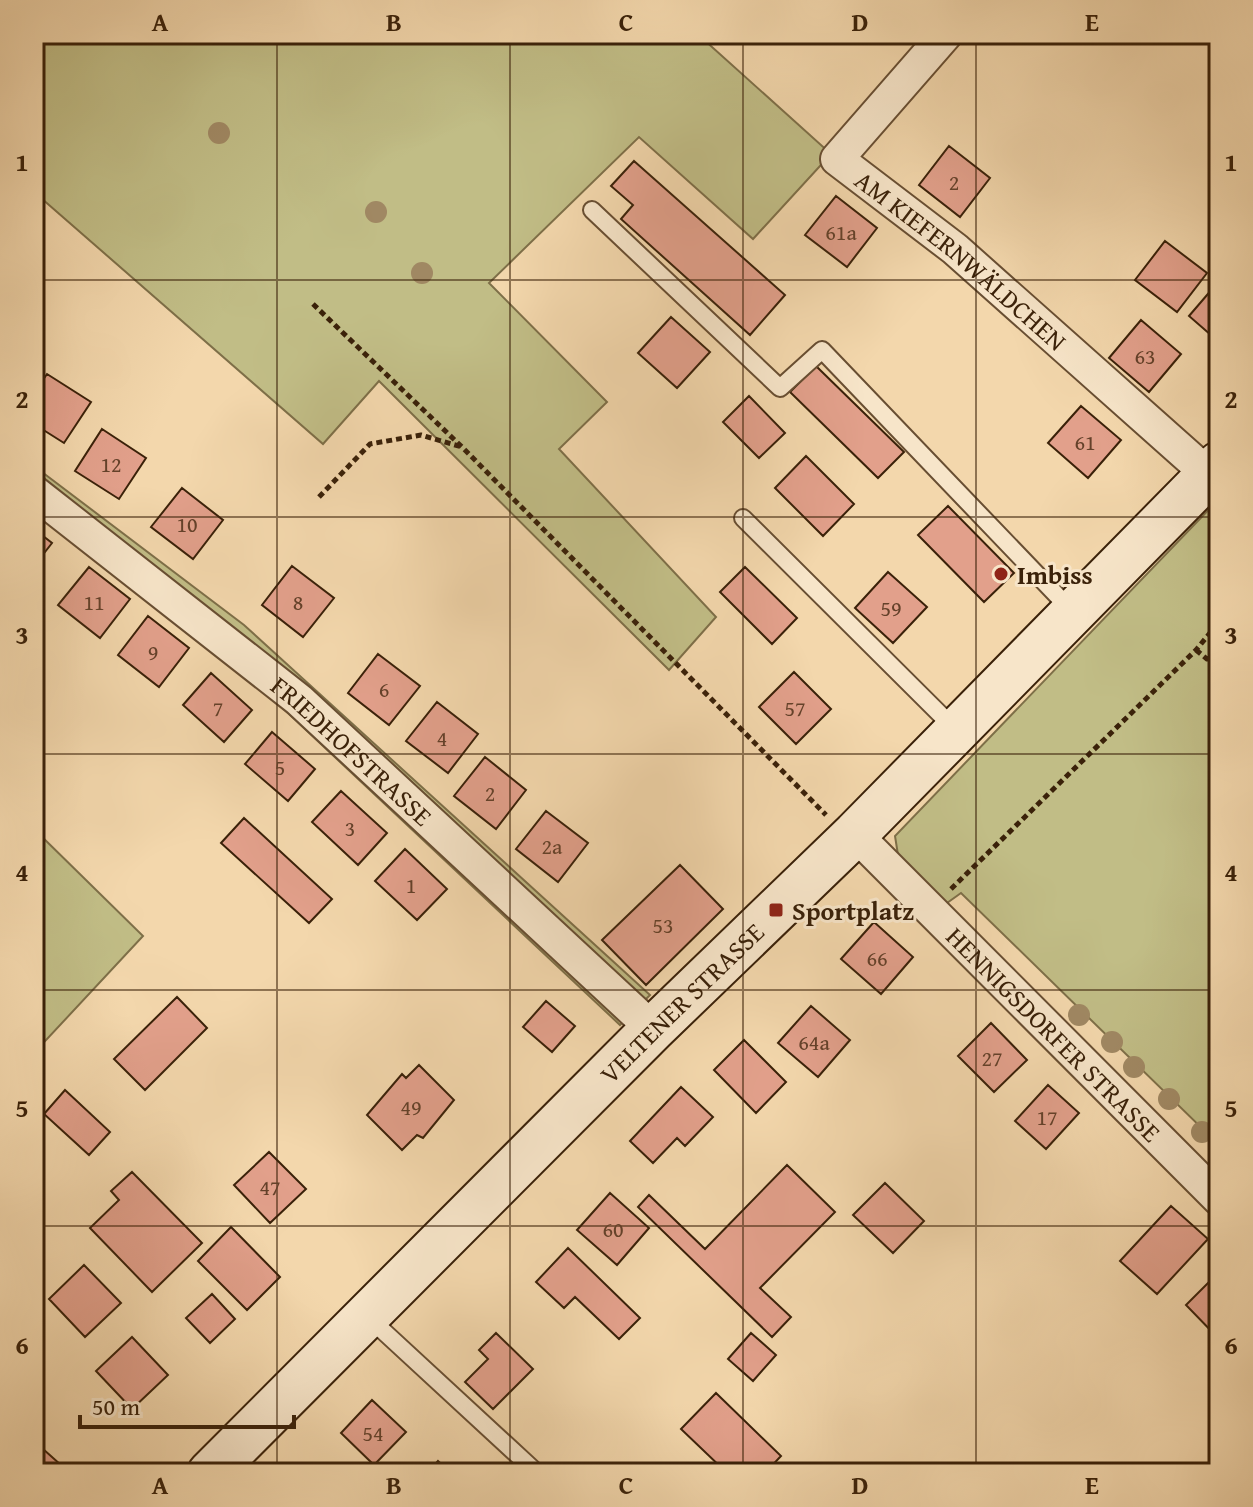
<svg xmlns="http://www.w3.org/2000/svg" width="1253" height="1507" font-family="'Gentium Book Plus',serif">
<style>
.green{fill:#c1bd86;stroke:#7e6f48;stroke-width:2}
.building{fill:#e2a08b;stroke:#3a2109;stroke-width:2}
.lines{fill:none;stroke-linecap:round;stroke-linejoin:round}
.lane-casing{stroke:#684e32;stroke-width:20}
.street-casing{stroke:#684e32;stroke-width:36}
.secondary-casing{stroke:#3a2109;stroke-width:48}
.path{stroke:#3a2109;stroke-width:5;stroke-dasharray:6 4;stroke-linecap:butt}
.lane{stroke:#f7e5c9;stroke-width:16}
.street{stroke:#f7e5c9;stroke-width:32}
.secondary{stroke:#f7e5c9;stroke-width:44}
.tree{fill:#a08863}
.grid{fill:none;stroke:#3a2109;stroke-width:2;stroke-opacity:0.55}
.poi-dot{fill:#8f2418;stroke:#f7e5c9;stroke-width:3}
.labels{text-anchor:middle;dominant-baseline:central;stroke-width:6;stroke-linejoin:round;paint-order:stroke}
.number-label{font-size:22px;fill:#64412a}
.street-label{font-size:26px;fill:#3a2109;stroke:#f7e5c9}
.poi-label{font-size:26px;font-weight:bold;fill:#3a2109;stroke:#f7e5c9;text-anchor:start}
.neatline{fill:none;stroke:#3a2109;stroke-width:3}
.grid-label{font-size:26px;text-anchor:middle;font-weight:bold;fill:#3a2109}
</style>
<rect width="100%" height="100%" fill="#f3d7ac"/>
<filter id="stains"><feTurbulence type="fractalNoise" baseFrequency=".0025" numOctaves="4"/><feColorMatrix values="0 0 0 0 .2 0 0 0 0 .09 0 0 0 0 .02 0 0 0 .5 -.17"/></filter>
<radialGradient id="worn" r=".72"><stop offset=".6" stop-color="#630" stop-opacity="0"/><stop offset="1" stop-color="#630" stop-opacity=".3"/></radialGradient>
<path class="green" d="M 34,34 L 704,34 L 702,38 L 831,154 L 753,239 L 639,137 L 489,283 L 607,402 L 559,449 L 716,617 L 669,670 L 379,381 L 323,444 L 41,198 L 34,208 Z
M 34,466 L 244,625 L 650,995 L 620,1025 L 223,652 L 34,509 Z
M 1219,499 L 1219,1145 L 961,893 L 947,903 L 898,855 L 895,836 Z
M 34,829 L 143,936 L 34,1053 Z"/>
<path class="building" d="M 949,146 L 990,178 L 960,217 L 919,185 Z
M 634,161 L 785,295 L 750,335 L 621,219 L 633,205 L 611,186 Z
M 836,196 L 877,228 L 847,267 L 805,235 Z
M 1165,241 L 1207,273 L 1177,312 L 1135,280 Z
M 1219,281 L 1219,342 L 1189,316 Z
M 671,317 L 710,352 L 677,388 L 638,353 Z
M 1141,320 L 1181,354 L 1149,392 L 1109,358 Z
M 816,366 L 904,452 L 878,478 L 790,392 Z
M 47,374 L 91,402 L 64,443 L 34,424 L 34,393 Z
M 749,396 L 785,433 L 759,458 L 723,422 Z
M 1081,406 L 1121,440 L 1088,478 L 1048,443 Z
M 102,429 L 146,458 L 119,499 L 75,471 Z
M 806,456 L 854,504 L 823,536 L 775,488 Z
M 182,488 L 223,520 L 193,559 L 151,527 Z
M 948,506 L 1014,573 L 984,602 L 918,535 Z
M 34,529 L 52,543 L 34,566 Z
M 292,566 L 334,598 L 303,637 L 262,605 Z
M 89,567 L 130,599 L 100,638 L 58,605 Z
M 745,567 L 797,618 L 772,644 L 720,592 Z
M 888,572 L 927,607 L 893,643 L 855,608 Z
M 148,616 L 189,648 L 159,687 L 118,655 Z
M 378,654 L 420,686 L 389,725 L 348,693 Z
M 794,672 L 831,709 L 796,744 L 759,707 Z
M 211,673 L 252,710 L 224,742 L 183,705 Z
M 437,702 L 478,734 L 448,773 L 406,741 Z
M 272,732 L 315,769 L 288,801 L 245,764 Z
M 485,757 L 526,790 L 496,829 L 454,796 Z
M 341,791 L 387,833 L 358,865 L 312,822 Z
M 546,811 L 588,843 L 558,882 L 516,849 Z
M 244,818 L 332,899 L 309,923 L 221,843 Z
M 405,849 L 447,889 L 417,920 L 375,881 Z
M 680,865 L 723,909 L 646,985 L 602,940 Z
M 874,922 L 913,957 L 881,994 L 841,959 Z
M 177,997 L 207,1028 L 145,1090 L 114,1059 Z
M 546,1001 L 575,1026 L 552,1052 L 523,1027 Z
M 811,1006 L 850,1040 L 818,1077 L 778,1043 Z
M 991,1023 L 1027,1060 L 994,1092 L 958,1056 Z
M 744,1040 L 786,1082 L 756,1113 L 714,1070 Z
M 419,1065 L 454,1100 L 423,1138 L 417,1135 L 402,1150 L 367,1115 L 402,1074 L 406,1078 Z
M 1048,1085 L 1079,1113 L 1046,1149 L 1015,1121 Z
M 681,1087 L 713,1117 L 685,1146 L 677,1138 L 653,1163 L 630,1141 Z
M 65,1090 L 110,1132 L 89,1155 L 44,1114 Z
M 269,1152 L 306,1189 L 270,1223 L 234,1185 Z
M 787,1165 L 835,1212 L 760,1288 L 791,1317 L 772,1337 L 638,1207 L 649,1195 L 705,1249 Z
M 132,1172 L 202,1243 L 152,1292 L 90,1228 L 119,1200 L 111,1191 Z
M 885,1183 L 924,1221 L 893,1253 L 853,1215 Z
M 610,1193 L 649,1228 L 617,1265 L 577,1230 Z
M 1171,1206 L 1208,1239 L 1157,1294 L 1120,1261 Z
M 231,1227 L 280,1277 L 247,1310 L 198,1261 Z
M 568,1248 L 640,1318 L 619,1339 L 575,1297 L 564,1308 L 536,1282 Z
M 84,1265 L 121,1303 L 85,1337 L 49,1299 Z
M 1219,1272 L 1219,1339 L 1186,1305 Z
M 212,1294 L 235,1319 L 210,1343 L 186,1318 Z
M 496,1333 L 533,1369 L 493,1409 L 465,1382 L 488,1359 L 479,1350 Z
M 751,1333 L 776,1355 L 753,1381 L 728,1359 Z
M 132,1337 L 168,1375 L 132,1409 L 96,1371 Z
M 716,1393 L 781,1456 L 765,1473 L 727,1473 L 681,1429 Z
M 372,1400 L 406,1432 L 374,1465 L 341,1433 Z
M 34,1441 L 70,1473 L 34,1473 Z
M 438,1461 L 451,1473 L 427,1473 Z"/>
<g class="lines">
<g class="lane-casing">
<path id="lane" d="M 592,210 L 780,388 L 822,350 L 1071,610
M 743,518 L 956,730
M 368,1317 L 537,1473"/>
</g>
<g class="street-casing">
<g id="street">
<path id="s1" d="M 946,34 L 837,159 L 955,249 L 1209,475"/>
<path id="s2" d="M 34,492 L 299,700 L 653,1029"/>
<path id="s3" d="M 855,834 L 1219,1199"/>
</g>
</g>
<g class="secondary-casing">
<g id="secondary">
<path id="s4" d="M 210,1473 L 653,1029 L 855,834 L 1219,464"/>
</g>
</g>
<path class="path" d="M 313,304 L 463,448 L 826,815
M 319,497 L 370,444 L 421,435 L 462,447
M 1196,650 L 1207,659 L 1219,656
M 951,889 L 1196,650 L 1219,622"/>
<use href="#lane" class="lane"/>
<use href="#street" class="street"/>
<use href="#secondary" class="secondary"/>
</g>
<g class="tree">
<circle cx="219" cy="133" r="11"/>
<circle cx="376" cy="212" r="11"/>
<circle cx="422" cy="273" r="11"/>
<circle cx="1079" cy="1015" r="11"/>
<circle cx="1112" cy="1042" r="11"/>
<circle cx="1134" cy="1067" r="11"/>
<circle cx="1169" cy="1099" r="11"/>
<circle cx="1202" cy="1132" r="11"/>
</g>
<path class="grid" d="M 277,34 L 277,1473M 510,34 L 510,1473M 743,34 L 743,1473M 976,34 L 976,1473M 34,280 L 1219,280M 34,517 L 1219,517M 34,754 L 1219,754M 34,990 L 1219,990M 34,1226 L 1219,1226"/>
<g class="poi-dot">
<circle cx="1001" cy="574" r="8"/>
<rect x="768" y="902" width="16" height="16" rx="4"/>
</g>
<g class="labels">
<g class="number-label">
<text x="954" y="182">2</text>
<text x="841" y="232">61a</text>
<text x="1145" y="356">63</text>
<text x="1085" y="442">61</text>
<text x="111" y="464">12</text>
<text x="187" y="524">10</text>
<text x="94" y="602">11</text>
<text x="298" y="602">8</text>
<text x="891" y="608">59</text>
<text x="153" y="652">9</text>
<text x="384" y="689">6</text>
<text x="218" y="708">7</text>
<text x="795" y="708">57</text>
<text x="442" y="738">4</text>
<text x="280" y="767">5</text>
<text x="490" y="793">2</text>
<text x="350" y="828">3</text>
<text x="552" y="846">2a</text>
<text x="411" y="885">1</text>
<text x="663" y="925">53</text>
<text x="877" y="958">66</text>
<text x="814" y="1042">64a</text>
<text x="992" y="1058">27</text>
<text x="411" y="1107">49</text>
<text x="1047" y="1117">17</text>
<text x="270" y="1187">47</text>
<text x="613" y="1229">60</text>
<text x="373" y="1433">54</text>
</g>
<g class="street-label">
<text stroke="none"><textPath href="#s1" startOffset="326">AM KIEFERNWÄLDCHEN</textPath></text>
<text stroke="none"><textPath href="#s2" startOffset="410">FRIEDHOFSTRASSE</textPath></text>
<text stroke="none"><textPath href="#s4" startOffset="666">VELTENER STRASSE</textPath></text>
<text stroke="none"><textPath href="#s3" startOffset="282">HENNIGSDORFER STRASSE</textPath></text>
</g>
<g class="poi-label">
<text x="1017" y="574">Imbiss</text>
<text x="792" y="910">Sportplatz</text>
</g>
</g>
<rect width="1253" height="1507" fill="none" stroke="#f3d7ac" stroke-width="88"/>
<path d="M80 1415v12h214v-12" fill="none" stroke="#3a2109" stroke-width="4"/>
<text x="92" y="1415" font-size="24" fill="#3a2109" stroke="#f7e5c9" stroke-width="6" paint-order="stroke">50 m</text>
<rect x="44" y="44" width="1165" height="1419" class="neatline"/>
<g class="grid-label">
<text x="160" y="31">A</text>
<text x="394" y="31">B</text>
<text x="626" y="31">C</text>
<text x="860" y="31">D</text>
<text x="1092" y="31">E</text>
<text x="22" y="171">1</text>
<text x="1231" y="171">1</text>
<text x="22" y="408">2</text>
<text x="1231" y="408">2</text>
<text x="22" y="644">3</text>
<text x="1231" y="644">3</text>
<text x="22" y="881">4</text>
<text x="1231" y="881">4</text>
<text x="22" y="1117">5</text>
<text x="1231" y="1117">5</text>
<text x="22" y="1354">6</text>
<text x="1231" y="1354">6</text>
<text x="160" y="1494">A</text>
<text x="394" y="1494">B</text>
<text x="626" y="1494">C</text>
<text x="860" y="1494">D</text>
<text x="1092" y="1494">E</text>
</g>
<rect width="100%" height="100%" filter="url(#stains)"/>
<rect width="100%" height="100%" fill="url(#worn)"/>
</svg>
